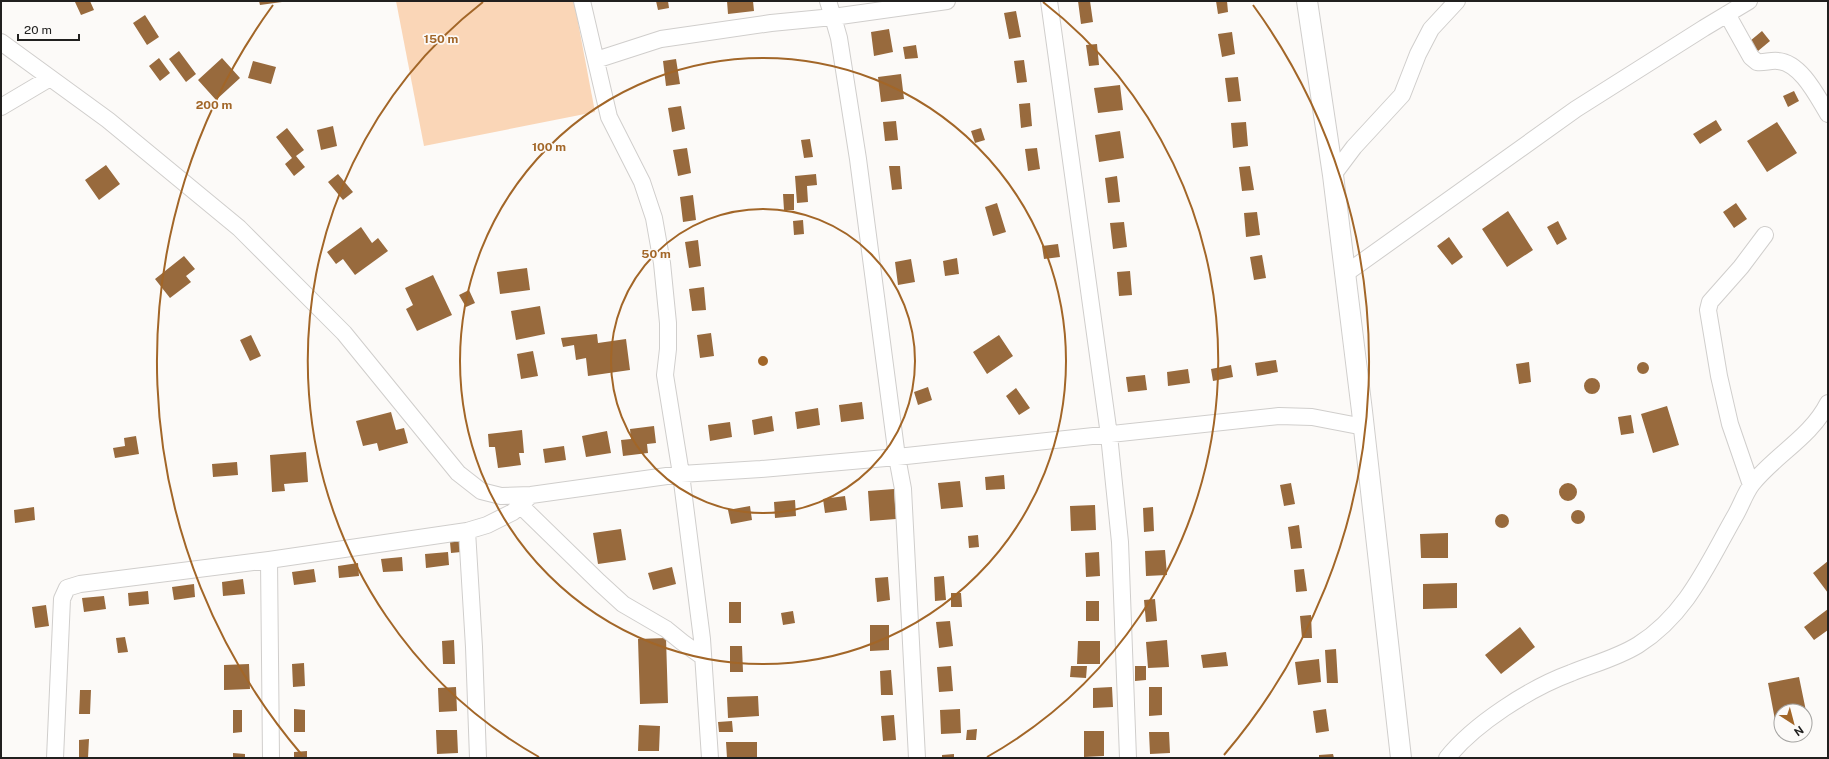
<svg xmlns="http://www.w3.org/2000/svg" width="1829" height="759" font-family="'Public Sans',sans-serif">
<style>
.green{fill:#fad6b7}
.building{fill:#986a3d}
.lines{fill:none;stroke-linecap:round;stroke-linejoin:round}
.minor-casing{stroke:#d0cecc;stroke-width:18}
.tertiary-casing{stroke:#d0cecc;stroke-width:22}
.minor{stroke:#fff;stroke-width:16}
.tertiary{stroke:#fff;stroke-width:20}
.ring{fill:none;stroke:#a26628;stroke-width:2}
.centre{fill:#a26628;stroke:#fcfaf8;stroke-width:2}
.ring-label{font-size:12px;text-anchor:middle;font-weight:bold;fill:#a26628;stroke:#fcfaf8;stroke-width:3.5;stroke-linejoin:round;paint-order:stroke}
</style>
<rect width="100%" height="100%" fill="#fcfaf8"/>
<path class="green" d="M 396,1 L 574,1 L 595,112 L 424,146 Z"/>
<path class="building" d="M 78,1 L 90,1 L 94,10 L 81,15 L 75,2 Z
M 259,1 L 281,1 L 282,2 L 260,5 Z
M 656,1 L 668,1 L 669,8 L 658,10 Z
M 727,1 L 753,1 L 754,11 L 728,14 Z
M 1078,1 L 1090,1 L 1093,22 L 1081,24 Z
M 1216,1 L 1227,1 L 1228,12 L 1218,14 Z
M 1016,11 L 1021,37 L 1009,39 L 1004,13 Z
M 145,15 L 159,37 L 147,45 L 133,23 Z
M 889,29 L 893,52 L 874,56 L 871,32 Z
M 1762,31 L 1770,41 L 1758,51 L 1750,41 Z
M 1232,32 L 1235,54 L 1222,57 L 1218,34 Z
M 1097,44 L 1099,65 L 1089,66 L 1086,45 Z
M 916,45 L 918,58 L 905,59 L 903,47 Z
M 179,51 L 196,74 L 186,82 L 169,59 Z
M 159,58 L 170,73 L 160,81 L 149,66 Z
M 222,58 L 240,78 L 216,100 L 198,80 Z
M 676,59 L 680,84 L 666,86 L 663,61 Z
M 1024,60 L 1027,82 L 1017,83 L 1014,61 Z
M 253,61 L 276,67 L 271,84 L 248,78 Z
M 901,74 L 904,99 L 881,102 L 878,77 Z
M 1238,77 L 1241,101 L 1228,102 L 1225,78 Z
M 1120,85 L 1123,110 L 1098,113 L 1094,88 Z
M 1794,91 L 1799,101 L 1788,107 L 1783,96 Z
M 1030,103 L 1032,126 L 1021,128 L 1019,104 Z
M 681,106 L 685,129 L 672,132 L 668,108 Z
M 1716,120 L 1722,130 L 1700,144 L 1693,134 Z
M 896,121 L 898,140 L 885,141 L 883,122 Z
M 1246,122 L 1248,146 L 1233,148 L 1231,123 Z
M 1777,122 L 1797,153 L 1767,172 L 1747,141 Z
M 333,126 L 337,146 L 321,150 L 317,130 Z
M 287,128 L 304,150 L 296,156 L 305,167 L 294,176 L 285,164 L 292,158 L 276,137 Z
M 981,128 L 985,140 L 975,143 L 971,131 Z
M 1120,131 L 1124,158 L 1099,162 L 1095,135 Z
M 810,139 L 813,157 L 804,158 L 801,140 Z
M 687,148 L 691,173 L 678,176 L 673,150 Z
M 1037,148 L 1040,169 L 1028,171 L 1025,149 Z
M 106,165 L 120,184 L 99,200 L 85,180 Z
M 889,166 L 900,166 L 902,189 L 892,190 Z
M 1250,166 L 1254,190 L 1242,191 L 1239,167 Z
M 338,174 L 353,192 L 343,200 L 328,182 Z
M 816,174 L 817,185 L 807,186 L 808,202 L 797,203 L 795,176 Z
M 1117,176 L 1120,202 L 1108,203 L 1105,178 Z
M 783,194 L 794,194 L 794,210 L 784,210 Z
M 693,195 L 696,220 L 683,222 L 680,197 Z
M 997,203 L 1006,232 L 993,236 L 985,207 Z
M 1736,203 L 1747,219 L 1734,228 L 1723,212 Z
M 1508,211 L 1533,250 L 1507,267 L 1482,229 Z
M 1257,212 L 1260,235 L 1246,237 L 1244,213 Z
M 803,220 L 804,234 L 794,235 L 793,221 Z
M 1558,221 L 1567,239 L 1557,245 L 1547,227 Z
M 1124,222 L 1127,247 L 1113,249 L 1110,223 Z
M 361,227 L 372,243 L 378,238 L 388,251 L 355,275 L 343,259 L 336,264 L 327,252 Z
M 1449,237 L 1463,257 L 1452,265 L 1437,246 Z
M 698,240 L 701,266 L 689,268 L 685,242 Z
M 1058,244 L 1060,257 L 1044,259 L 1042,246 Z
M 1262,255 L 1266,278 L 1254,280 L 1250,257 Z
M 184,256 L 195,269 L 186,276 L 191,282 L 170,298 L 155,279 Z
M 957,258 L 959,274 L 945,276 L 943,261 Z
M 911,259 L 915,282 L 898,285 L 895,262 Z
M 527,268 L 530,290 L 500,294 L 497,272 Z
M 1130,271 L 1132,295 L 1119,296 L 1117,272 Z
M 433,275 L 452,315 L 417,331 L 406,309 L 413,305 L 405,288 Z
M 704,287 L 706,310 L 692,311 L 689,289 Z
M 469,290 L 475,303 L 466,307 L 459,295 Z
M 540,306 L 545,334 L 516,340 L 511,311 Z
M 711,333 L 714,356 L 700,358 L 697,335 Z
M 597,334 L 598,343 L 626,339 L 630,370 L 588,376 L 586,358 L 576,360 L 574,345 L 563,347 L 561,338 Z
M 251,335 L 261,356 L 250,361 L 240,340 Z
M 999,335 L 1013,356 L 987,374 L 973,352 Z
M 533,351 L 538,376 L 521,379 L 517,354 Z
M 1276,360 L 1278,372 L 1257,376 L 1255,363 Z
M 1529,362 L 1531,382 L 1519,384 L 1516,364 Z
M1637 368a6 6 0 1 1 12 0a6 6 0 1 1-12 0Z
M 1231,365 L 1233,377 L 1213,381 L 1211,369 Z
M 1188,369 L 1190,383 L 1168,386 L 1167,372 Z
M 1145,375 L 1147,390 L 1128,392 L 1126,377 Z
M1584 386a8 8 0 1 1 16 0a8 8 0 1 1-16 0Z
M 928,387 L 932,400 L 918,405 L 914,392 Z
M 1016,388 L 1030,408 L 1019,415 L 1006,396 Z
M 862,402 L 864,419 L 841,422 L 839,405 Z
M 1667,406 L 1679,445 L 1653,453 L 1641,414 Z
M 818,408 L 820,425 L 797,429 L 795,412 Z
M 391,412 L 396,430 L 404,428 L 408,443 L 379,451 L 377,443 L 363,446 L 356,421 Z
M 1631,415 L 1634,433 L 1621,435 L 1618,417 Z
M 772,416 L 774,431 L 754,435 L 752,420 Z
M 730,422 L 732,437 L 710,441 L 708,425 Z
M 654,426 L 656,443 L 647,444 L 648,453 L 623,456 L 621,440 L 631,439 L 630,429 Z
M 522,430 L 524,453 L 519,453 L 521,465 L 498,468 L 495,447 L 489,447 L 488,434 Z
M 607,431 L 611,453 L 586,457 L 582,436 Z
M 136,436 L 139,454 L 115,458 L 113,448 L 125,446 L 124,438 Z
M 564,446 L 566,460 L 545,463 L 543,449 Z
M 306,452 L 308,482 L 284,484 L 285,491 L 272,492 L 270,455 Z
M 237,462 L 238,475 L 213,477 L 212,464 Z
M 1004,475 L 1005,489 L 986,490 L 985,477 Z
M 960,481 L 963,507 L 941,509 L 938,483 Z
M 1291,483 L 1295,504 L 1284,506 L 1280,485 Z
M1559 492a9 9 0 1 1 18 0a9 9 0 1 1-18 0Z
M 894,489 L 896,519 L 870,521 L 868,491 Z
M 845,496 L 847,510 L 825,513 L 823,499 Z
M 795,500 L 796,516 L 775,518 L 774,502 Z
M 1095,505 L 1096,530 L 1071,531 L 1070,506 Z
M 750,506 L 752,520 L 731,524 L 728,510 Z
M 34,507 L 35,520 L 15,523 L 14,510 Z
M 1153,507 L 1154,531 L 1144,532 L 1143,508 Z
M1571 517a7 7 0 1 1 14 0a7 7 0 1 1-14 0Z
M1495 521a7 7 0 1 1 14 0a7 7 0 1 1-14 0Z
M 1299,525 L 1302,548 L 1291,549 L 1288,527 Z
M 621,529 L 626,560 L 598,564 L 593,533 Z
M 1448,533 L 1448,558 L 1421,558 L 1420,534 Z
M 978,535 L 979,547 L 969,548 L 968,536 Z
M 460,541 L 461,552 L 451,553 L 450,542 Z
M 1165,550 L 1167,575 L 1146,576 L 1145,551 Z
M 448,552 L 449,565 L 426,568 L 425,554 Z
M 1099,552 L 1100,576 L 1086,577 L 1085,553 Z
M 402,557 L 403,571 L 383,572 L 381,559 Z
M 1828,561 L 1828,593 L 1813,573 Z
M 358,563 L 359,576 L 339,578 L 338,566 Z
M 672,567 L 676,584 L 653,590 L 648,573 Z
M 314,569 L 316,582 L 294,585 L 292,572 Z
M 1304,569 L 1307,591 L 1296,592 L 1294,570 Z
M 944,576 L 946,600 L 935,601 L 934,577 Z
M 888,577 L 890,600 L 877,602 L 875,578 Z
M 243,579 L 245,594 L 223,596 L 222,582 Z
M 1457,583 L 1457,608 L 1423,609 L 1423,584 Z
M 194,584 L 195,597 L 174,600 L 172,587 Z
M 148,591 L 149,604 L 129,606 L 128,593 Z
M 951,593 L 961,593 L 962,607 L 951,607 Z
M 104,596 L 106,609 L 84,612 L 82,598 Z
M 1155,599 L 1157,621 L 1146,622 L 1144,600 Z
M 1086,601 L 1099,601 L 1099,621 L 1086,621 Z
M 729,602 L 741,602 L 741,623 L 729,623 Z
M 46,605 L 49,626 L 35,628 L 32,607 Z
M 1828,609 L 1828,630 L 1814,640 L 1804,627 Z
M 793,611 L 795,623 L 783,625 L 781,613 Z
M 1311,615 L 1312,638 L 1302,638 L 1300,616 Z
M 950,621 L 953,646 L 939,648 L 936,622 Z
M 870,625 L 889,625 L 889,650 L 870,651 Z
M 1520,627 L 1535,647 L 1501,674 L 1485,655 Z
M 125,637 L 128,652 L 118,653 L 116,638 Z
M 666,638 L 668,703 L 640,704 L 638,639 Z
M 454,640 L 455,664 L 443,664 L 442,641 Z
M 1167,640 L 1169,667 L 1148,668 L 1146,642 Z
M 1078,641 L 1100,641 L 1100,664 L 1077,664 Z
M 730,646 L 742,646 L 743,672 L 730,672 Z
M 1336,649 L 1338,683 L 1327,683 L 1325,650 Z
M 1226,652 L 1228,666 L 1203,668 L 1201,655 Z
M 1319,659 L 1321,682 L 1298,685 L 1295,662 Z
M 304,663 L 305,686 L 293,687 L 292,664 Z
M 249,664 L 250,689 L 224,690 L 224,665 Z
M 951,666 L 953,691 L 939,692 L 937,667 Z
M 1071,666 L 1087,666 L 1086,678 L 1070,677 Z
M 1135,666 L 1146,666 L 1146,680 L 1135,681 Z
M 891,670 L 893,695 L 881,695 L 880,671 Z
M 1799,677 L 1806,711 L 1781,711 L 1781,724 L 1776,725 L 1768,683 Z
M 456,687 L 457,711 L 439,712 L 438,688 Z
M 1112,687 L 1113,707 L 1093,708 L 1093,688 Z
M 1149,687 L 1162,687 L 1162,715 L 1149,716 Z
M 80,690 L 91,690 L 90,714 L 79,714 Z
M 758,696 L 759,716 L 728,718 L 727,697 Z
M 294,709 L 305,710 L 305,732 L 294,732 Z
M 960,709 L 961,733 L 941,734 L 940,710 Z
M 1326,709 L 1329,731 L 1316,733 L 1313,711 Z
M 233,710 L 242,710 L 242,732 L 233,733 Z
M 894,715 L 896,740 L 883,741 L 881,716 Z
M 732,721 L 733,732 L 719,732 L 718,722 Z
M 639,725 L 660,726 L 659,751 L 638,751 Z
M 977,729 L 976,740 L 966,740 L 967,730 Z
M 436,730 L 457,730 L 458,753 L 437,754 Z
M 1084,731 L 1104,731 L 1104,756 L 1084,757 Z
M 1149,732 L 1169,732 L 1170,753 L 1150,754 Z
M 89,739 L 88,758 L 79,758 L 79,740 Z
M 726,742 L 757,742 L 757,758 L 727,758 Z
M 307,751 L 307,758 L 294,758 L 294,752 Z
M 233,753 L 245,754 L 245,758 L 233,758 Z
M 954,754 L 954,758 L 942,758 L 942,755 Z
M 1333,754 L 1334,758 L 1319,758 L 1319,755 Z"/>
<g class="lines">
<g class="minor-casing">
<path id="minor" d="M 582,1 L 609,117 L 642,182 L 654,218 L 662,263 L 668,323 L 668,349 L 665,375 L 681,474 L 702,639 L 710,758
M 1049,1 L 1109,435 L 1120,542 L 1128,758
M 1727,14 L 1751,57 L 1757,62 C 1764,63 1771,60 1778,61 C 1801,63 1817,96 1828,114
M 1,42 L 108,120 L 239,228 L 344,333 L 458,473 L 481,491 L 501,496 L 531,495 L 681,474 L 761,469 L 897,457 L 1279,416 L 1312,417 L 1364,427
M 596,60 L 661,39 L 771,23 L 833,17 L 828,1
M 1,107 L 50,78
M 1333,175 L 1354,147 L 1402,95 L 1418,54 L 1431,29 L 1457,1
M 1345,274 L 1576,109 L 1704,28 L 1749,1
M 1751,485 L 1730,424 L 1719,376 L 1708,310 L 1710,302 L 1741,267 L 1765,235
M 520,505 L 599,582 L 623,604 L 666,629 L 682,642 L 703,657
M 467,531 L 474,647 L 478,758
M 269,560 L 271,758
M 55,758 L 62,599 L 67,588 L 80,584 L 269,560 L 467,531 L 487,525 L 513,512 L 531,495
M 917,758 L 903,489 L 897,457 L 858,159 L 839,38 L 833,17 L 947,1
M 1447,758 C 1474,724 1530,688 1571,673 C 1593,664 1617,658 1638,645 C 1687,614 1707,565 1735,516 C 1741,506 1745,493 1752,484 C 1775,455 1811,437 1828,403"/>
</g>
<g class="tertiary-casing">
<path id="tertiary" d="M 1307,1 L 1333,175 L 1362,411 L 1401,758"/>
</g>
<use href="#minor" class="minor"/>
<use href="#tertiary" class="tertiary"/>
</g>
<g class="ring">
<circle cx="763" cy="361" r="152"/>
<circle cx="763" cy="361" r="303"/>
<path d="M539 757A455 455 0 0 1 483 2M1043 2A455 455 0 0 1 987 757"/>
<path d="M302 755A606 606 0 0 1 273 5M1253 5A606 606 0 0 1 1224 755"/>
</g>
<circle cx="763" cy="361" r="6" class="centre"/>
<g class="ring-label">
<text x="441" y="43">150 m</text>
<text x="214" y="109">200 m</text>
<text x="549" y="151">100 m</text>
<text x="656" y="258">50 m</text>
</g>
<rect width="1829" height="759" fill="none" stroke="#21201f" stroke-width="4"/>
<g transform="translate(1793 723) rotate(144)"><circle r="19" fill="#fcfaf8" stroke="#a4a3a1"/>
<path d="M0-3L7 15L0 10L-7 15Z" fill="#a26628"/>
<text y="-6" font-size="11" font-weight="bold" text-anchor="middle" fill="#21201f">N</text>
</g>
<path d="M18 34v6h61v-6" fill="none" stroke="#21201f" stroke-width="2"/>
<text x="24" y="34" font-size="12" fill="#21201f" stroke="#fcfaf8" stroke-width="3" paint-order="stroke">20 m</text>
</svg>
